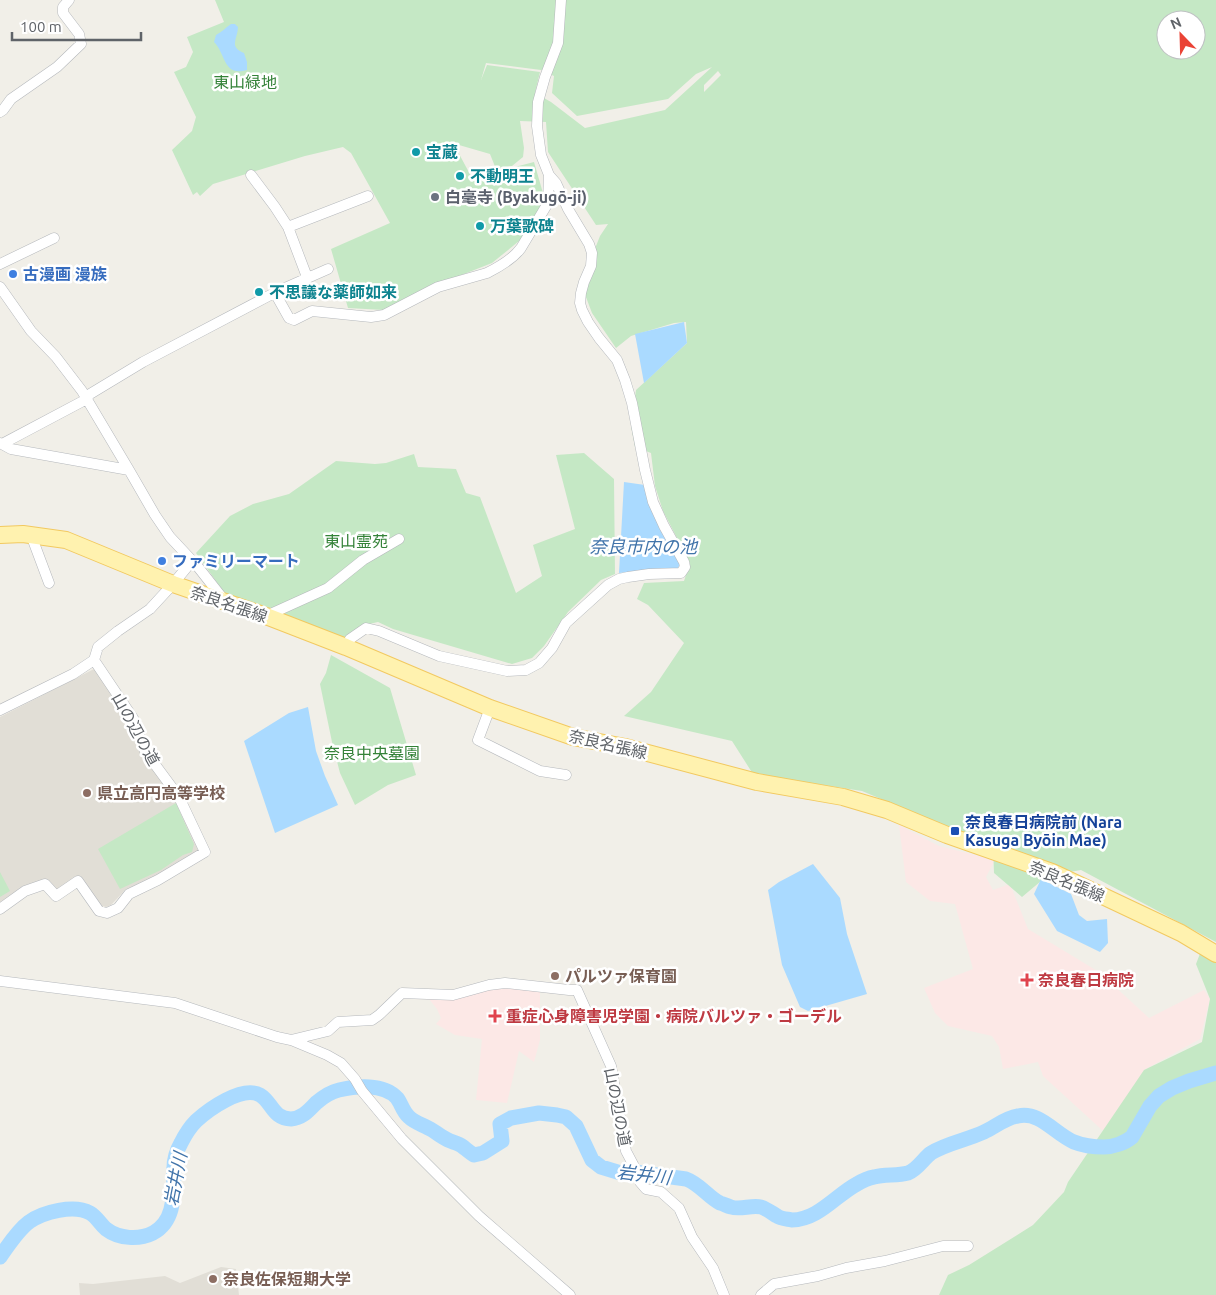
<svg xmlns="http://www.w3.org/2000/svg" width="1216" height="1295" font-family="Ubuntu,'Noto Sans JP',sans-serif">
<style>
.education{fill:#e1ded6}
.medical{fill:#fce8e6}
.green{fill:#c5e8c5;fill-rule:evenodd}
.water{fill:#aadaff}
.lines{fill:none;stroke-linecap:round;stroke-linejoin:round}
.river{stroke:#aadaff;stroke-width:15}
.minor-casing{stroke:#b5b8bc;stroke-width:11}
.primary-casing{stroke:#f2c960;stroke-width:18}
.minor{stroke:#fff;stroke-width:10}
.primary{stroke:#fff2af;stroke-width:16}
.culture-dot{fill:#0f9aa8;stroke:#fff;stroke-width:2}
.worship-dot{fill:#6b7280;stroke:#fff;stroke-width:2}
.shop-dot{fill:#3f7fe0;stroke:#fff;stroke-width:2}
.education-dot{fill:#8d6e63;stroke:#fff;stroke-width:2}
.transit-dot{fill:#1a4fb4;stroke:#fff;stroke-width:2}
.health-dot{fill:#e0444e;stroke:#fff;stroke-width:2}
.labels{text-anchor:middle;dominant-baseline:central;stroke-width:5;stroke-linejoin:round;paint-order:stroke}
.park-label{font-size:16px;fill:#348238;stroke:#fff}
.culture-label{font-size:16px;font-weight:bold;fill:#0d838f;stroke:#fff;text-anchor:start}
.worship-label{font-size:16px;font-weight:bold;fill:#5b616d;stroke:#fff;text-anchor:start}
.shop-label{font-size:16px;font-weight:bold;fill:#366cbe;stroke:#fff;text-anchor:start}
.street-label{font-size:16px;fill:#5f6368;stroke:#fff}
.education-label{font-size:16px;font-weight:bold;fill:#785e54;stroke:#fff;text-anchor:start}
.transit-label{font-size:16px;font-weight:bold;fill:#164399;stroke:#fff;text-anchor:start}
.health-label{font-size:16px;font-weight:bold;fill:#be3a42;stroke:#fff;text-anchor:start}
.water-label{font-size:18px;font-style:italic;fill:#4174aa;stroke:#fff}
</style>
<rect width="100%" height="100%" fill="#f1efe8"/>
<path class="education" d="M 96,668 L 134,726 L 169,787 L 199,851 L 157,876 L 124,891 L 111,905 L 106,907 L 99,905 L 77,877 L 56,891 L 45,881 L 0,905 L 0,717 Z
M 221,1267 L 236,1269 L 239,1295 L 80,1295 L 79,1283 L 93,1284 L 165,1276 L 180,1283 Z"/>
<path class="medical" d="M 899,825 L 939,846 L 995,860 L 986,877 L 993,890 L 1010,884 L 1028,929 L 1099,972 L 1149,1018 L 1204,990 L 1210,999 L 1200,1039 L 1144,1070 L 1118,1131 L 1102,1130 L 1043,1076 L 1038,1062 L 1003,1069 L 999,1047 L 992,1036 L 948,1026 L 935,1013 L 924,988 L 973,969 L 955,904 L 930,901 L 906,882 Z
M 504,986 L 540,992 L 540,1040 L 534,1062 L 519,1051 L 507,1103 L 476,1100 L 482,1039 L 455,1035 L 436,1024 L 441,1018 L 437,1009 L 429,999 Z"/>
<path class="green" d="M 215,0 L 1216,0 L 1216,942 L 1081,870 L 1047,876 L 1022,897 L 994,873 L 993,846 L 862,791 L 753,774 L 732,741 L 624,716 L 651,692 L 684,643 L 648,605 L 637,599 L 644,583 L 684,581 L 690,563 L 663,511 L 655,486 L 651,453 L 635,447 L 631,426 L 636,390 L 687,343 L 686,322 L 674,323 L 631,336 L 616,348 L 592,313 L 581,284 L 600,236 L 608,224 L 596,225 L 548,152 L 546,122 L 520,121 L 524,148 L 523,157 L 512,166 L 496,169 L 490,154 L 459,145 L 457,150 L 472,178 L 534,162 L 545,200 L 524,237 L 492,263 L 459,276 L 384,310 L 348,308 L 331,249 L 390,223 L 351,153 L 343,147 L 305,156 L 213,184 L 200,196 L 197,192 L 193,195 L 172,150 L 192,131 L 196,117 L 174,72 L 186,67 L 193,52 L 187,37 L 224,22 ZM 1166,20 L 1196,20 L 1196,50 L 1166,50 ZM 486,63 L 541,70 L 554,76 L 552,93 L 577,116 L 668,99 L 696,74 L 712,67 L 665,110 L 585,128 L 551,102 L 535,93 L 540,72 L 487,65 L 481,80 ZM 718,71 L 721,75 L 704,92 L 704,85 Z
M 584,453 L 614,479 L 615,574 L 601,580 L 568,612 L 544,646 L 532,658 L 512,664 L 393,629 L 378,622 L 369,624 L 341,641 L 228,598 L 196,553 L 230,516 L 253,504 L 289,494 L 336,461 L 375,464 L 386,463 L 414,454 L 418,467 L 456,469 L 466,493 L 480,497 L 516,593 L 542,576 L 533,545 L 575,529 L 556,455 Z
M 331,655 L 390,688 L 416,775 L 388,785 L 355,805 L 340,773 L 332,742 L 320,684 L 326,673 Z
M 176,803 L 194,844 L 192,852 L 183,855 L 161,870 L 120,889 L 98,849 Z
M 0,872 L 10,891 L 0,897 Z
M 1201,951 L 1216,960 L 1216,1295 L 939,1295 L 948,1275 L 969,1265 L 1033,1225 L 1064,1192 L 1068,1182 L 1144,1070 L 1202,1042 L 1210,999 L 1196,964 Z"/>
<path class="water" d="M 231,24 L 235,24 L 238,27 C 238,38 228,47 244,53 L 247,62 L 247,70 C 223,77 226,54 214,42 L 216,35 C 222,32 225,28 231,24 Z
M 684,322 L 687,343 L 644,383 L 635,334 Z
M 624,482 L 645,485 L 651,508 L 668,545 L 680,564 L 678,568 L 619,573 Z
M 308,707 L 316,751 L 325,776 L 338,805 L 275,833 L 244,741 L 289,713 Z
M 813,864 L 840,898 L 847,934 L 867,994 L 808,1011 L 800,1007 L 782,965 L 768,890 L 779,882 Z
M 1041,879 L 1071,894 L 1079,915 L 1087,921 L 1107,919 L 1108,943 L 1100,952 L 1057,931 L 1034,894 Z"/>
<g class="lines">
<path class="river" d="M 0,1257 C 8,1246 17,1231 29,1222 C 43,1212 74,1204 90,1213 C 97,1217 100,1224 106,1229 C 119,1239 139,1240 153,1233 C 177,1220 173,1191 174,1168 C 174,1160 177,1150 181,1143 C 185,1135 190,1127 196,1121 C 208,1110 242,1085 260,1095 C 272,1102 273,1119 291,1119 C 303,1118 309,1110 316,1103 C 323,1097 330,1092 339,1090 C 356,1086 383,1083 397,1098 C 401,1103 403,1112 409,1117 C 415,1123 424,1125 432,1130 C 437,1133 442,1137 448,1140 C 452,1142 458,1143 462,1146 C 466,1149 469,1152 474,1155 L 483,1153 L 502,1141 L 500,1124 L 511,1118 L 539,1113 L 557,1115 L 566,1117 L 576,1126 L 592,1160 L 601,1167 L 624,1174 L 635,1172 L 686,1179 C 700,1184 708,1197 720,1203 C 724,1204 727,1206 731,1207 C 740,1210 751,1205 761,1207 C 767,1209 772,1213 777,1216 C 781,1219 788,1219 792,1220 C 818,1220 836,1195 857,1184 C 862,1181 868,1178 874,1177 C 885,1174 897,1176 908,1173 C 918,1169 923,1159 931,1153 C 947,1143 967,1140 984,1132 C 995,1127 1005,1118 1018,1116 C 1040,1111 1055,1134 1074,1142 C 1084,1146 1093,1147 1104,1147 C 1113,1147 1125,1143 1132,1137 L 1150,1106 L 1159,1096 L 1172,1088 L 1189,1081 L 1216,1073"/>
<g class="minor-casing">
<path id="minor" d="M 0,112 L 3,110 L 11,99 L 57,67 L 81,44 L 79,34 L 63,13 L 63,7 L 69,0
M 251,175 L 275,207 L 288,227 L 307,277
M 288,227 L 368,196
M 0,264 L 54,238
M 0,287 L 31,331 L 56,357 L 82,391 L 129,470 L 155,515 L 170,537 L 198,567 L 224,600
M 275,293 L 289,318 L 294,320 L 312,311 L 371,317 L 384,315 L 438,287 L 487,273 C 499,267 513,259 521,248 L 548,203 L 549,175
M 0,443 L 11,449 L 129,470
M 2,444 L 85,400 L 90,394 L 143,362 L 278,291 L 328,269
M 31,535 L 49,583
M 266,616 L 328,588 L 363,560 L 399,539
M 346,647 L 350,639 L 366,628 L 379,631 L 439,656 L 507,671 L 526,670 L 539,663 L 552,648 L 566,623 L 608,585 L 619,579 L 628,577 L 649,574 L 681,573 L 685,567 L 684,562 L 664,526 L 653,502 L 645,470 L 632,403 L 625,380 L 617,360 L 599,338 L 588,322 L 582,310 L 580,303 L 581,293 L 584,282 L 591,266 L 592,253 L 589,244 L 568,209 L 556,183 L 549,175 L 541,155 L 537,126 L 538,102 L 545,77 L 558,43 L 561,0
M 490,708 L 478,740 L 540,771 L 566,775
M 0,710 L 73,674 L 94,660 L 98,647 L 118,631 L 150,609 L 173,584 L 192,561
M 0,909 L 25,891 L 45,884 L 56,896 L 78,881 L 99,911 L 107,913 L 118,908 L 129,894 L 158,880 L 205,852 L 179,797 L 145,751 L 133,718 L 94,660
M 0,981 L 175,1003 L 277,1037 L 291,1040 L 327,1055 L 341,1063 L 355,1079 L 362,1091 L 402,1139 L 479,1216 L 570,1295
M 291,1040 L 328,1031 L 338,1022 L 372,1020 L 379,1015 L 402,993 L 453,995 L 489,985 L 505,983 L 569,990 L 577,990 L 611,1066 L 626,1151 L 635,1168 L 640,1182 L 646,1189 L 661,1192 L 679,1208 L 692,1237 L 713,1268 L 724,1295
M 761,1295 L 774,1284 L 818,1276 L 846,1268 L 885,1261 L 943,1246 L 968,1246"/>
</g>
<g class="primary-casing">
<path id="primary" d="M 0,535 L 23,534 L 66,540 L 173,584 L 266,616 L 346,647 L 490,708 L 573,737 L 625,747 L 757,782 L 843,797 L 887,810 L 947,835 L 1052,872 L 1181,933 L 1216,954"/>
</g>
<use href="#minor" class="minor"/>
<use href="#primary" class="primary"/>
</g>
<g class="culture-dot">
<circle cx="416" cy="152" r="5"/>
<circle cx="460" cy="176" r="5"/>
<circle cx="480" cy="226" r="5"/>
<circle cx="259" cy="292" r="5"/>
</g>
<circle class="worship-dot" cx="435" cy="197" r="5"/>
<g class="shop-dot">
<circle cx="13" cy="274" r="5"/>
<circle cx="162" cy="561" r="5"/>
</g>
<g class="education-dot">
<circle cx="87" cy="793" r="5"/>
<circle cx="555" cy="976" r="5"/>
<circle cx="213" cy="1279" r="5"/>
</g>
<rect class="transit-dot" x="950" y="826" width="10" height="10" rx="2.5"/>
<g class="health-dot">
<path d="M1024.5 972.5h5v5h5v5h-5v5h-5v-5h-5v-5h5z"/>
<path d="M492.5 1008.5h5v5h5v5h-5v5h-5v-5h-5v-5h5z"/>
</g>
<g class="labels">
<g class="park-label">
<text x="245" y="82">東山緑地</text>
<text x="356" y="541">東山霊苑</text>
<text x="372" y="753">奈良中央墓園</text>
</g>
<g class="culture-label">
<text x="426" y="152">宝蔵</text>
<text x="470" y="176">不動明王</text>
<text x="490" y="226">万葉歌碑</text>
<text x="269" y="292">不思議な薬師如来</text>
</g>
<g class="worship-label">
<text x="445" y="197">白毫寺 (Byakugō-ji)</text>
</g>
<g class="shop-label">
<text x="23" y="274">古漫画 漫族</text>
<text x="172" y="561">ファミリーマート</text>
</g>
<g class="street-label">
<text transform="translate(229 604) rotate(19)">奈良名張線</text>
<text transform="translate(136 729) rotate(61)">山の辺の道</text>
<text transform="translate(608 744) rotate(13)">奈良名張線</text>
<text transform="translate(1067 881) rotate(23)">奈良名張線</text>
<text transform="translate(618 1107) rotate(79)">山の辺の道</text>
</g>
<g class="education-label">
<text x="97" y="793">県立高円高等学校</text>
<text x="565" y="976">パルツァ保育園</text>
<text x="223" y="1279">奈良佐保短期大学</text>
</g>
<g class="transit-label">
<text x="965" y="822">奈良春日病院前 (Nara<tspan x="965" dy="18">Kasuga Byōin Mae)</tspan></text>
</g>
<g class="health-label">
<text x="1038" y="980">奈良春日病院</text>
<text x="506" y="1016">重症心身障害児学園・病院バルツァ・ゴーデル</text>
</g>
<g class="water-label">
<text x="643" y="546">奈良市内の池</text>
<text transform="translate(644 1174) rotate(7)">岩井川</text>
<text transform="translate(175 1179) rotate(-79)">岩井川</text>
</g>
</g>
<g transform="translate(1181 35) rotate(337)"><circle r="24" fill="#ffffff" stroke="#bfc1c3"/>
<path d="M0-4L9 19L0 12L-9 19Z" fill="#ea4335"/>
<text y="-8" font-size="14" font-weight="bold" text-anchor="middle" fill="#5f6368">N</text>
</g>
<path d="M12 32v8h129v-8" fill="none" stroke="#5f6368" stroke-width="2.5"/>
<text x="20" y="32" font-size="15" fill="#5f6368" stroke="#ffffff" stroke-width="4" paint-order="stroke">100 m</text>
</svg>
